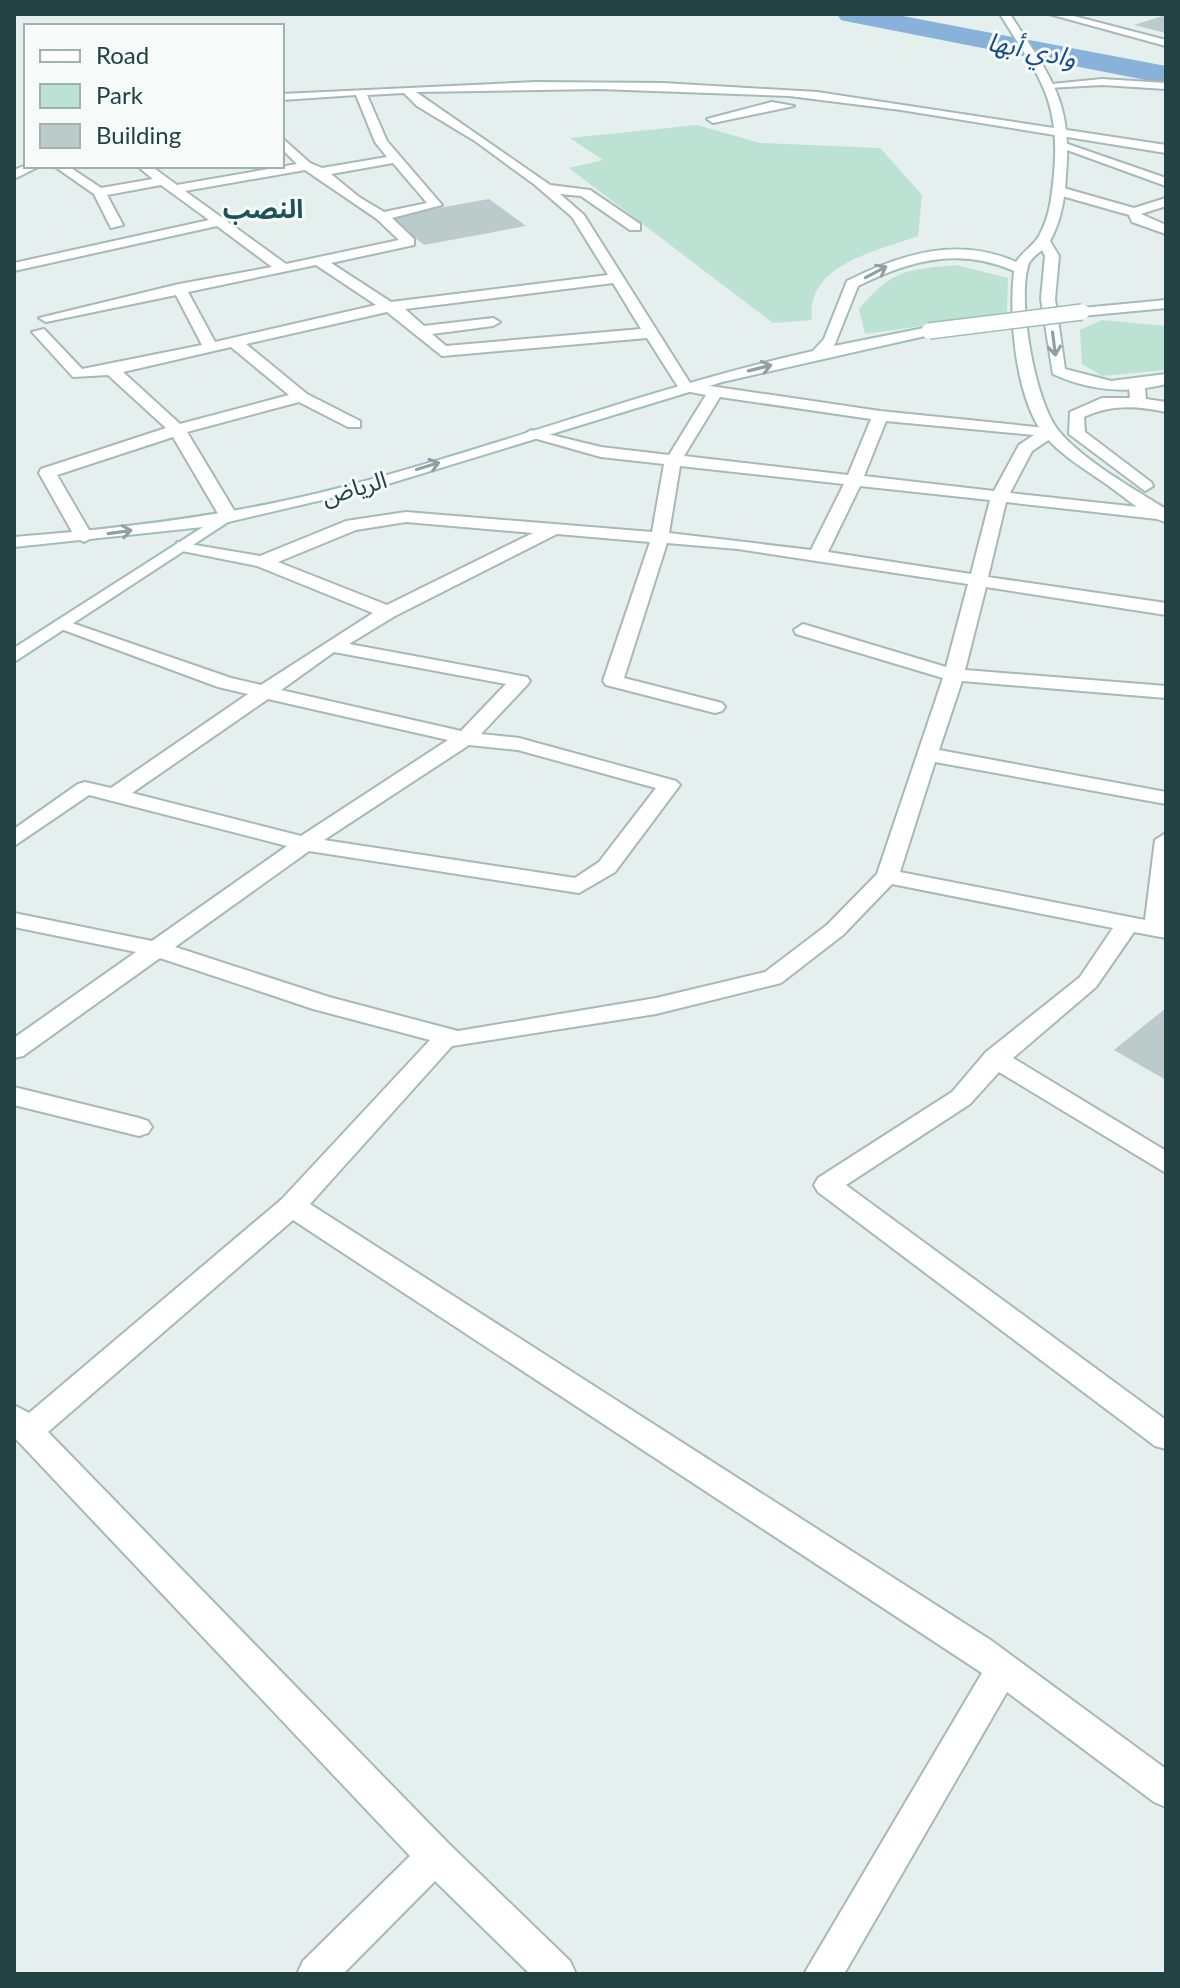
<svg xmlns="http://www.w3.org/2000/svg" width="1180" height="1988" font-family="Lato,'Noto Sans Arabic',sans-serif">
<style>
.green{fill:#bce2d3}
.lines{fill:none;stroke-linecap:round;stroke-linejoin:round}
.river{fill:#88b2d9;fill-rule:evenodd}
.building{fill:#bacbc9}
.street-casing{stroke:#a7b8b8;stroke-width:4}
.secondary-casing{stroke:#a2bcbc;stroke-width:4}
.street{fill:#fff;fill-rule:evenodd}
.secondary{fill:#fff;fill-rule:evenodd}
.secondary-bridge-casing{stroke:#a2bcbc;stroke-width:18;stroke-linecap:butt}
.secondary-bridge{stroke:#fff;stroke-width:15}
.oneway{stroke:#90a0a2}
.labels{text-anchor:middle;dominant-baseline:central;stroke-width:6;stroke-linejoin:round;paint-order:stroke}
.far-street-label{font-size:24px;fill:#224244;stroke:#f6fbfa}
.far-water-label{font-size:26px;font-style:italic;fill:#154e87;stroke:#f6fbfa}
.far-neighbourhood-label{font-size:26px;font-weight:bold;fill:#1b5358;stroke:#f6fbfa}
</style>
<rect width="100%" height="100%" fill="#e5efee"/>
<path class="green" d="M 697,125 L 760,143 L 880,148 L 922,195 L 918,236 C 878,251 805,264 812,320 L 773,323 L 569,168 L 603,160 L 570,138 Z
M 956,265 L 1008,278 L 1007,314 L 865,334 L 859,309 C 893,269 906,270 956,265 Z
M 1102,320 L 1166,326 L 1166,370 L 1102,376 L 1082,364 L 1080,330 Z"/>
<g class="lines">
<path class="river" d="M 837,14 L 892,14 L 1166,66 L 1166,84 L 850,22 L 841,20 Z"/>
</g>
<path class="building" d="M 1166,15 L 1166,33 L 1134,25 Z
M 489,199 L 526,226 L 424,245 L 389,217 Z
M 1166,1008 L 1166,1080 L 1114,1050 Z"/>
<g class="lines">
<g class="street-casing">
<path id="street" d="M 1049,14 L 1066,14 L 1166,40 L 1166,46 Z
M 1102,79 L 1166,83 L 1166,89 L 1102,85 L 1048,88 L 1042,85 Z
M 536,82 L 663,83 L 817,92 L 1166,145 L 1166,153 L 901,110 L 789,96 L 599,89 L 416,92 L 550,185 L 590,190 L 640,224 L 640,230 L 630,230 L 581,196 L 560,194 L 584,215 L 690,383 L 880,411 L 1056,429 L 1056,435 L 1032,451 L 1010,493 L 1166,510 L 1166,520 L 1006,502 L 988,577 L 1166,603 L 1166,615 L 986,587 L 965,670 L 1166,686 L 1166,698 L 962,681 L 939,750 L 1166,792 L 1166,804 L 935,762 L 900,872 L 1145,920 L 1155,840 L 1166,833 L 1166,938 L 1134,932 L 1096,987 L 1013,1058 L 1166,1151 L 1166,1173 L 999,1072 L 970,1104 L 846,1185 L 1166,1420 L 1166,1449 L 1155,1446 L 818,1192 L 814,1185 L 818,1178 L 952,1092 L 986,1052 L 1080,977 L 1113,928 L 892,884 L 843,935 L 781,983 L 656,1014 L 452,1046 L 310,1204 L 992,1641 L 1166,1769 L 1166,1807 L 1154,1802 L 1007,1692 L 844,1974 L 804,1974 L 982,1673 L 293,1220 L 48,1432 L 448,1843 L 570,1961 L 576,1974 L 530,1974 L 435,1881 L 343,1974 L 297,1974 L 303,1961 L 410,1856 L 14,1437 L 14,1405 L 29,1413 L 282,1199 L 430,1040 L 313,1009 L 160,958 L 23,1056 L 14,1058 L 14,1038 L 136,952 L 14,927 L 14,913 L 152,941 L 287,846 L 89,795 L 14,846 L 14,829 L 78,784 L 85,782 L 111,788 L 248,694 L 218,687 L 53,626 L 62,620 L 69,622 L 231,678 L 261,685 L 373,613 L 257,566 L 177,550 L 177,542 L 260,556 L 346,521 L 406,512 L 652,532 L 664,464 L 601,457 L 523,435 L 531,430 L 601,447 L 669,455 L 706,395 L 680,390 L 647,338 L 442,356 L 387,312 L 246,344 L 307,394 L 360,421 L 360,427 L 348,427 L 299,402 L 187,432 L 238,517 L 229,522 L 220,517 L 173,437 L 57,475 L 93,537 L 84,542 L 75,537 L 39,473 L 41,469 L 166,428 L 108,375 L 73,377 L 32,332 L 44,329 L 82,369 L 202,345 L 176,295 L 46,322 L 39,318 L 179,284 L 272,267 L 217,226 L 14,271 L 14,263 L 209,220 L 161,185 L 107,195 L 123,225 L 111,228 L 94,194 L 54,166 L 68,166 L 101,188 L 153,179 L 137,166 L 151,166 L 177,185 L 297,164 L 282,149 L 282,138 L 310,163 L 322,168 L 387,157 L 375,142 L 356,95 L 282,100 L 282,94 ZM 404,93 L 417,106 L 475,141 L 535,185 L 572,217 L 608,275 L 391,302 L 331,263 L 414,245 L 414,239 L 392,218 L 442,205 L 387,141 L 367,95 ZM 393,163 L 427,203 L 384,212 L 359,197 L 331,174 ZM 305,170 L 377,219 L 399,240 L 286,264 L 185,191 ZM 316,265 L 376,305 L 215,342 L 188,292 ZM 613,283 L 641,329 L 446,346 L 432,334 L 493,326 L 500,322 L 493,318 L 424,326 L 405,309 ZM 231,347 L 289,395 L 180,424 L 123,372 ZM 720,397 L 871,419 L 848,475 L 684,456 ZM 886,421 L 1034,435 L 1019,445 L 994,491 L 864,476 ZM 680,466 L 844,484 L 811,550 L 669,533 ZM 860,486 L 990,500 L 971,574 L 828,552 ZM 406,522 L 533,533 L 387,605 L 278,562 L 356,530 ZM 557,534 L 650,542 L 603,681 L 606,685 L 715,713 L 722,711 L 725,707 L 722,703 L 624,678 L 667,543 L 738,549 L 968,584 L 946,667 L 803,624 L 794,630 L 796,634 L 943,678 L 877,874 L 827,925 L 765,972 L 656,998 L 458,1031 L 329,997 L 175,947 L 309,851 L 579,893 L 615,872 L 680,785 L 676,781 L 519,738 L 481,734 L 527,685 L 530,681 L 527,677 L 349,644 L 395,616 ZM 334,652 L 506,684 L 461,731 L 281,690 ZM 268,699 L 448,740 L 301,836 L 132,793 ZM 469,745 L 518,750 L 656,788 L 599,862 L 575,878 L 324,840 Z
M 772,102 L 794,106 L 713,123 L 707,119 Z
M 1056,140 L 1166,178 L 1166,186 L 1056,146 Z
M 26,165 L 40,166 L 14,179 L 14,170 Z
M 1060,187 L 1134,208 L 1166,198 L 1166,206 L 1141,214 L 1166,225 L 1166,234 L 1132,222 L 1129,215 L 1055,194 L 1054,191 Z
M 1137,383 L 1145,388 L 1146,399 L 1166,402 L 1166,412 C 1136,406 1112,404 1084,417 L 1085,432 L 1151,482 L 1153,486 L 1145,491 L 1069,434 L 1070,412 L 1102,398 L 1130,398 L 1129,388 Z
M 14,1087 L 139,1118 L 148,1121 L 152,1127 L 148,1133 L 139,1136 L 14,1105 Z"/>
</g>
<g class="secondary-casing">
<path id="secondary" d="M 1000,14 L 1010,14 C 1048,75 1073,98 1066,175 C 1065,198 1061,221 1050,241 L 1059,256 L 1055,299 L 1065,369 L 1111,381 L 1166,374 L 1166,384 C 1127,394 1090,391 1053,374 L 1041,299 L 1045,256 L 1042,250 C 1037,254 1032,258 1029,263 C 1016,297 1035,402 1058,430 C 1081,459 1134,489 1166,509 L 1166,522 C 1146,517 1126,498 1109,486 C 1088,471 1058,454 1042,432 C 1015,393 1009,317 1014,271 C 959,247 910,260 858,286 L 834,346 L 929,327 L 934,328 L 934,334 L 722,382 L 378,487 L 228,522 L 14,662 L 14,648 L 203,527 L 14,547 L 14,537 C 117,529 219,517 319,493 C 485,452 645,389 813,351 L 824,339 L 847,281 C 901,254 958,236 1016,262 C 1023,251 1035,245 1040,234 C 1050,216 1052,194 1054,174 C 1061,97 1037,75 1000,14 Z
M 1166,300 L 1166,308 L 1082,316 L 1075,312 L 1082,308 Z"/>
</g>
<use href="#street" class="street"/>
<use href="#secondary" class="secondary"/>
<g class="secondary-bridge-casing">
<path id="secondary-bridge" d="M 929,331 L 1082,312"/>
</g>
<use href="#secondary-bridge" class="secondary-bridge"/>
</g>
<defs><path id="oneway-shaft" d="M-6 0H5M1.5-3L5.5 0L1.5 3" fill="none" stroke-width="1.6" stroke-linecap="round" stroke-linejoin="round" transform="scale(2)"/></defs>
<g class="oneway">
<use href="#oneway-shaft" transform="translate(876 272) rotate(-28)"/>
<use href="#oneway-shaft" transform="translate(1054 344) rotate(83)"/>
<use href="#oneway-shaft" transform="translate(760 368) rotate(-14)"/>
<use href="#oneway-shaft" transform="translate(428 466) rotate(-17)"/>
<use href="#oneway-shaft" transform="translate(120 532) rotate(-8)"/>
</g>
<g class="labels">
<g class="far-street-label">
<text transform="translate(354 487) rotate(-16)">الرياض</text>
</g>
<g class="far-water-label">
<text transform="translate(1032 49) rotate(11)">وادي أبها</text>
</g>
<g class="far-neighbourhood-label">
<text x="263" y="208">النصب</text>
</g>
</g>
<rect width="1180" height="1988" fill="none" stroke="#224244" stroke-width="32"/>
<rect x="24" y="24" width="260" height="144" fill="#f6fbfa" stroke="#a1b1b1" stroke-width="2"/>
<rect x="40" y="50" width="40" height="12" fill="#ffffff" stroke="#a1b1b1" stroke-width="2"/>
<text x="96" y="64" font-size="24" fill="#224244">Road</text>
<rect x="40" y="84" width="40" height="24" fill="#bce2d3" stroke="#a1b1b1" stroke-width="2"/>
<text x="96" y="104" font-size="24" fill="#224244">Park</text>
<rect x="40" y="124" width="40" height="24" fill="#bacbc9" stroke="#a1b1b1" stroke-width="2"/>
<text x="96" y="144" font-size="24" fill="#224244">Building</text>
</svg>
